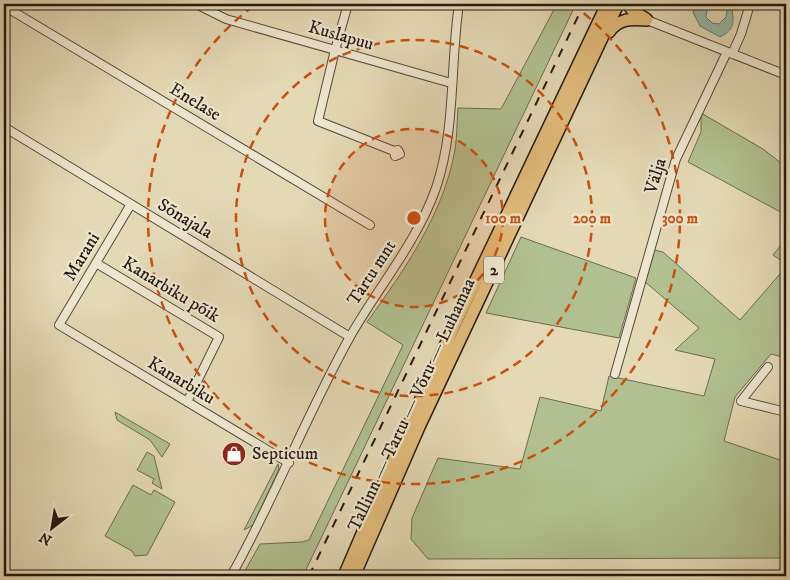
<svg xmlns="http://www.w3.org/2000/svg" width="790" height="580" font-family="'IM FELL DW Pica',serif">
<style>
.green{fill:#b1c090;stroke:#6b6c51}
.water{fill:#97bba7;stroke:#697a6b}
.lines{fill:none;stroke-linecap:round;stroke-linejoin:round}
.minor-casing{stroke:#55483b;stroke-width:10}
.highway-casing{stroke:#251812;stroke-width:14}
.minor{stroke:#ede6cf;stroke-width:8}
.highway{stroke:#e2bc7a;stroke-width:11}
.rail{stroke:#251812;stroke-width:2;stroke-dasharray:9 9;stroke-linecap:butt}
.ring{fill:none;stroke:#cb4f0d;stroke-width:2.5;stroke-dasharray:9 6}
.labels{text-anchor:middle;dominant-baseline:central;stroke-width:4.5;stroke-linejoin:round;paint-order:stroke}
.shield{fill:#ede6cf;stroke:#61564b;stroke-width:1}
.shield-label{font-size:16px;font-weight:bold;fill:#251812}
.street-label{font-size:18px;fill:#251812;stroke:#ede6cf}
.poi-label{font-size:18px;fill:#251812;stroke:#ede6cf;text-anchor:start}
.centre{fill:#cb4f0d;stroke:#ede6cf;stroke-width:2.5}
.ring-label{font-size:15px;text-anchor:middle;font-weight:bold;fill:#cb4f0d;stroke:#ede6cf;stroke-width:4.5;stroke-linejoin:round;paint-order:stroke}
</style>
<rect width="100%" height="100%" fill="#e4d9b5"/>
<filter id="stains"><feTurbulence type="fractalNoise" baseFrequency=".004" numOctaves="4"/><feColorMatrix values="0 0 0 0 .2 0 0 0 0 .09 0 0 0 0 .02 0 0 0 .5 -.17"/></filter>
<radialGradient id="worn" r=".72"><stop offset=".6" stop-color="#630" stop-opacity="0"/><stop offset="1" stop-color="#630" stop-opacity=".3"/></radialGradient>
<path class="green" d="M 557,4 L 576,4 L 303,576 L 242,576 L 260,544 L 302,542 L 309,540 L 403,345 L 367,322 C 405,269 443,215 455,150 C 457,136 457,121 458,108 L 501,109 Z
M 701,113 L 763,149 L 786,167 L 786,215 L 688,162 L 701,132 Z
M 521,237 L 636,278 L 619,338 L 486,313 Z
M 786,239 L 786,264 L 773,255 Z
M 654,250 L 663,252 L 740,320 L 786,267 L 786,358 L 771,354 L 735,397 L 724,441 L 786,462 L 786,558 L 428,559 L 411,539 L 412,518 L 438,458 L 520,469 L 540,397 L 601,411 L 609,376 L 704,396 L 715,359 L 675,350 L 699,328 L 644,281 Z
M 115,412 L 170,444 L 162,457 L 150,440 L 117,420 Z
M 147,452 L 154,456 L 162,489 L 152,483 L 154,479 L 137,470 Z
M 278,464 L 279,469 L 253,525 L 244,530 Z
M 133,485 L 151,495 L 154,490 L 175,502 L 147,555 L 135,556 L 132,551 L 105,536 Z"/>
<path class="water" d="M 698,4 L 711,4 L 708,5 L 706,17 L 712,23 L 719,24 L 726,17 L 727,9 L 721,4 L 731,4 C 734,20 736,29 720,37 L 700,26 L 693,12 Z"/>
<g class="lines">
<g class="minor-casing">
<path id="minor" d="M 196,4 L 226,19 L 451,83
M 348,4 L 335,50 L 318,121 L 394,151 L 398,150 L 400,154 L 395,156 L 394,151
M 4,6 L 370,225
M 647,20 L 786,75
M 732,54 L 741,34 L 750,4
M 4,127 L 350,337
M 131,204 L 59,325 L 289,463
M 96,263 L 219,337 L 187,402
M 768,367 L 741,401 L 786,412
M 615,374 L 676,159 L 727,52
M 231,576 C 275,498 307,413 351,335 C 379,286 417,242 436,188 C 456,129 450,64 459,4"/>
</g>
<g class="highway-casing">
<path id="highway" d="M 628,4 L 633,11 L 646,19
M 609,32 C 619,18 631,19 647,20
M 344,576 L 400,445 L 455,324 L 607,4
M 354,576 L 419,427 L 618,4"/>
</g>
<use href="#minor" class="minor"/>
<use href="#highway" class="highway"/>
<path class="rail" d="M 309,576 L 584,4"/>
</g>
<circle cx="414" cy="218" r="89" fill="#cb4f0d" fill-opacity=".12"/>
<g class="ring">
<circle cx="414" cy="218" r="89"/>
<circle cx="414" cy="218" r="178"/>
<path d="M572 4A266 266 0 1 1 256 4"/>
</g>
<defs>
<g id="shop-disc" transform="scale(1.25)"><circle r="9.5" fill="#8f2418" stroke="#ede6cf"/><path d="M-5-2.5h2.3a2.7 3.5 0 0 1 5.4 0H5L5.5 6h-11ZM-1.5-2.5h3a1.5 2.3 0 0 0-3 0Z" fill="#fff"/></g>
</defs>
<g fill-rule="evenodd">
<use href="#shop-disc" x="234" y="454"/>
</g>
<g class="labels">
<rect class="shield" x="484" y="256.5" width="20" height="27" rx="4"/>
<g class="shield-label">
<text x="494" y="270">2</text>
</g>
<g class="street-label">
<text transform="translate(341 36) rotate(16)">Kuslapuu</text>
<text transform="translate(195 102) rotate(31)">Enelase</text>
<text transform="translate(656 176) rotate(-73)">Välja</text>
<text transform="translate(185 219) rotate(31)">Sõnajala</text>
<text transform="translate(82 257) rotate(-59)">Marani</text>
<text transform="translate(372 273) rotate(-57)">Tartu mnt</text>
<text transform="translate(171 290) rotate(31)">Kanarbiku põik</text>
<text transform="translate(181 381) rotate(31)">Kanarbiku</text>
<text transform="translate(412 405) rotate(-65)">Tallinn — Tartu — Võru — Luhamaa</text>
</g>
<g class="poi-label">
<text x="252" y="454">Septicum</text>
</g>
</g>
<circle cx="414" cy="218" r="8" class="centre"/>
<g class="ring-label">
<text x="503" y="223">100 m</text>
<text x="592" y="223">200 m</text>
<text x="680" y="223">300 m</text>
</g>
<rect width="790" height="580" fill="none" stroke="#e4d9b5" stroke-width="20"/>
<rect x="5" y="5" width="780" height="570" fill="none" stroke="#251812" stroke-width="2.5"/>
<rect x="10" y="10" width="770" height="560" fill="none" stroke="#251812"/>
<g transform="translate(52 528) rotate(211)" stroke="#ede6cf" stroke-width="4" paint-order="stroke">
<path d="M0-4L9 19L0 12L-9 19Z" fill="#251812"/>
<text y="-8" font-size="14" font-weight="bold" text-anchor="middle" fill="#251812">N</text>
</g>
<rect width="100%" height="100%" filter="url(#stains)"/>
<rect width="100%" height="100%" fill="url(#worn)"/>
</svg>
